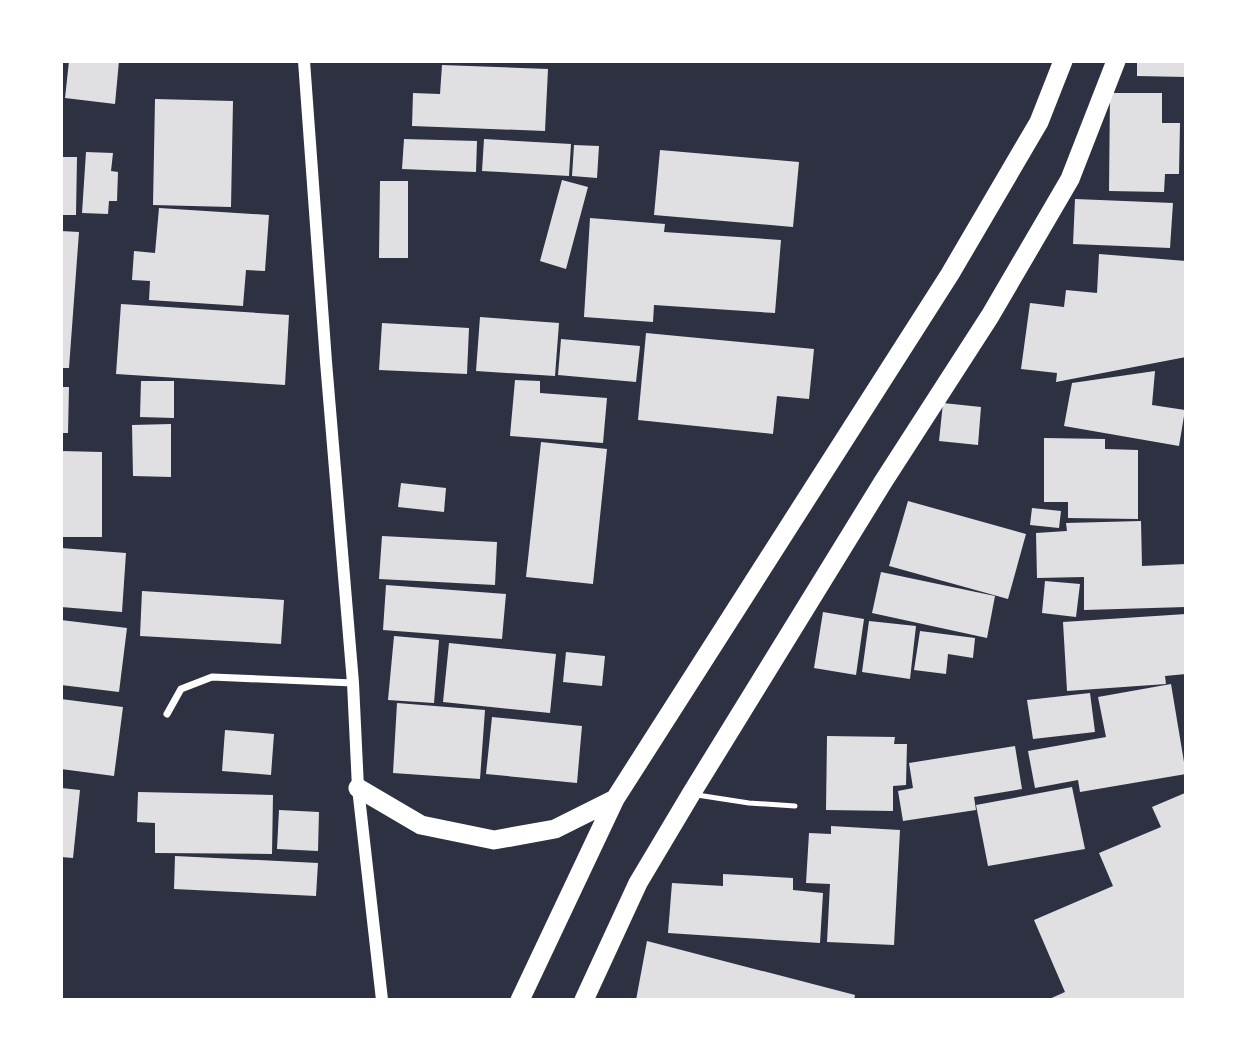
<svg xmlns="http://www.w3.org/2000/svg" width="1247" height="1061" font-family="'Fira Sans',sans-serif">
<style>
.building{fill:#e0e0e3}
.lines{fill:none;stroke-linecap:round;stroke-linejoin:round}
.service{stroke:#fff;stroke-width:5}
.minor{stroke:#fff;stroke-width:7}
.tertiary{stroke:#fff;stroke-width:12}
.trunk{stroke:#fff;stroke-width:19}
</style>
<rect width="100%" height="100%" fill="#2d3142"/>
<path class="building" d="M 69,61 L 119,61 L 115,104 L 65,98 Z
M 1137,61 L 1186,61 L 1186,77 L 1137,76 Z
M 442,65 L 548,69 L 545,131 L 412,126 L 413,93 L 440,94 Z
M 1110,93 L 1162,93 L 1162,123 L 1180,123 L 1179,174 L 1165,174 L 1164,192 L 1109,191 Z
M 155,99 L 233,101 L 231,207 L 153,205 Z
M 404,139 L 477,141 L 476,172 L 402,169 Z
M 484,139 L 571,144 L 569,176 L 482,171 Z
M 574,145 L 599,146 L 597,178 L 572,176 Z
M 660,150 L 799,162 L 793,227 L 654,215 Z
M 86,152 L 113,153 L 111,171 L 118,172 L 117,201 L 109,201 L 108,214 L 82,213 Z
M 61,157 L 77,157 L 76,215 L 61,215 Z
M 562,180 L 588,187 L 566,269 L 540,261 Z
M 380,181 L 408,181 L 408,258 L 379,258 Z
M 1075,199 L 1173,203 L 1170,248 L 1073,244 Z
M 159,208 L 269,215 L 265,271 L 246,270 L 243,306 L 149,300 L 150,281 L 132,280 L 134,251 L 155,253 Z
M 590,218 L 665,224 L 664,232 L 781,240 L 775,313 L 654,305 L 653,322 L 584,317 Z
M 61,231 L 79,232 L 69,368 L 61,368 Z
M 1099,254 L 1186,261 L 1186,357 L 1056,382 L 1057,373 L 1021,369 L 1030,303 L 1064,307 L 1066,290 L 1097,293 Z
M 121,304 L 289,315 L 285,385 L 116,374 Z
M 480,317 L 559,323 L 555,376 L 476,371 Z
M 382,323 L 469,328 L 467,374 L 379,370 Z
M 646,333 L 814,349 L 809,399 L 777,396 L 773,434 L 638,420 Z
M 561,339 L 640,346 L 636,382 L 558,375 Z
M 1155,371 L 1152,405 L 1185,410 L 1179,446 L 1064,426 L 1072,383 Z
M 515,380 L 540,381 L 540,393 L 607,398 L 603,443 L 510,436 Z
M 141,381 L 174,381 L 174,418 L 140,417 Z
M 61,387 L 69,387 L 68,433 L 61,433 Z
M 943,403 L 981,407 L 978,445 L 939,441 Z
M 171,424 L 171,477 L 133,476 L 132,425 Z
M 1044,438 L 1105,439 L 1105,449 L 1138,450 L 1138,519 L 1068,518 L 1068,502 L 1044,502 Z
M 541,442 L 607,449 L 593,584 L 526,577 Z
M 61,451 L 102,452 L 102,537 L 61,537 Z
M 401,483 L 446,488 L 444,512 L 398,507 Z
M 908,501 L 1026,534 L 1008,599 L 889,566 Z
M 1032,508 L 1061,511 L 1059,528 L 1030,525 Z
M 1141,521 L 1142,566 L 1186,564 L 1186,607 L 1084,610 L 1084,577 L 1037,578 L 1036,533 L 1067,531 L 1066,523 Z
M 382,536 L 497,542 L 495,585 L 379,579 Z
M 61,548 L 126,553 L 122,612 L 61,607 Z
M 881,572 L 995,596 L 987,638 L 872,613 Z
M 1045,581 L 1080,584 L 1076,617 L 1042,613 Z
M 386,585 L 506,594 L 502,639 L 383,630 Z
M 142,591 L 284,600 L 281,644 L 140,636 Z
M 823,612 L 864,619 L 856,675 L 814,668 Z
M 1186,614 L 1186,674 L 1165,676 L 1166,684 L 1067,691 L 1063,622 Z
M 61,620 L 127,628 L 119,692 L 61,685 Z
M 869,621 L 916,626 L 910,679 L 862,672 Z
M 920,631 L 975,638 L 973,658 L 948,654 L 946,674 L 914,670 Z
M 394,636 L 439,640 L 434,703 L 388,700 Z
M 449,643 L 556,654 L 550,713 L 443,702 Z
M 566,652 L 605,656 L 602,686 L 563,682 Z
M 1171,684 L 1186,774 L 1080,792 L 1078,780 L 1035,788 L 1028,751 L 1106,737 L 1098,697 Z
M 1090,693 L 1095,732 L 1033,739 L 1027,700 Z
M 61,699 L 123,707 L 114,776 L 61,769 Z
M 397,703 L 485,710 L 480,779 L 393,773 Z
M 492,717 L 582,726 L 577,783 L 486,774 Z
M 225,730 L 274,734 L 271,775 L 222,771 Z
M 827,736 L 895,737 L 894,744 L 907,744 L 906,785 L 893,786 L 893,811 L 826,810 Z
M 1015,746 L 1022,789 L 974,797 L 976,810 L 903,821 L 898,791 L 913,788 L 909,763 Z
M 1072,787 L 1085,849 L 988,866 L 976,805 Z
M 61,788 L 80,790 L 73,858 L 61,857 Z
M 138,792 L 273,795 L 272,854 L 155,853 L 155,823 L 137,822 Z
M 1185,793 L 1186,1000 L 1047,1000 L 1065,992 L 1034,920 L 1113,886 L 1099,853 L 1161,827 L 1152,807 Z
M 279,810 L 319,812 L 318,851 L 277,849 Z
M 831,826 L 900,830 L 894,945 L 827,942 L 830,884 L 806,883 L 809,833 L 831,834 Z
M 175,856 L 318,863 L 316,896 L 174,889 Z
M 723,874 L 793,878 L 793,890 L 823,893 L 820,943 L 668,933 L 672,883 L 723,886 Z
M 647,941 L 855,995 L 854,1000 L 636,1000 Z"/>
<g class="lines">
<path class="service" d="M 697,795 L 749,803 L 795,806"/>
<path class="minor" d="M 167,714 L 181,689 L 212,677 L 353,683"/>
<path class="tertiary" d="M 304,61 L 326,362 L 353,683 L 358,788 L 382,1000"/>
<path class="trunk" d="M 358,788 L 421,825 L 494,840 L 555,829 L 615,799
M 520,1000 L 615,799 L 950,274 L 1039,122 L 1063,61
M 584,1000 L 638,883 L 691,794 L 883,482 L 990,316 L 1070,179 L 1116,61"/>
</g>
<rect width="1247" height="1061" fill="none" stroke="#ffffff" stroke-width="126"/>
</svg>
